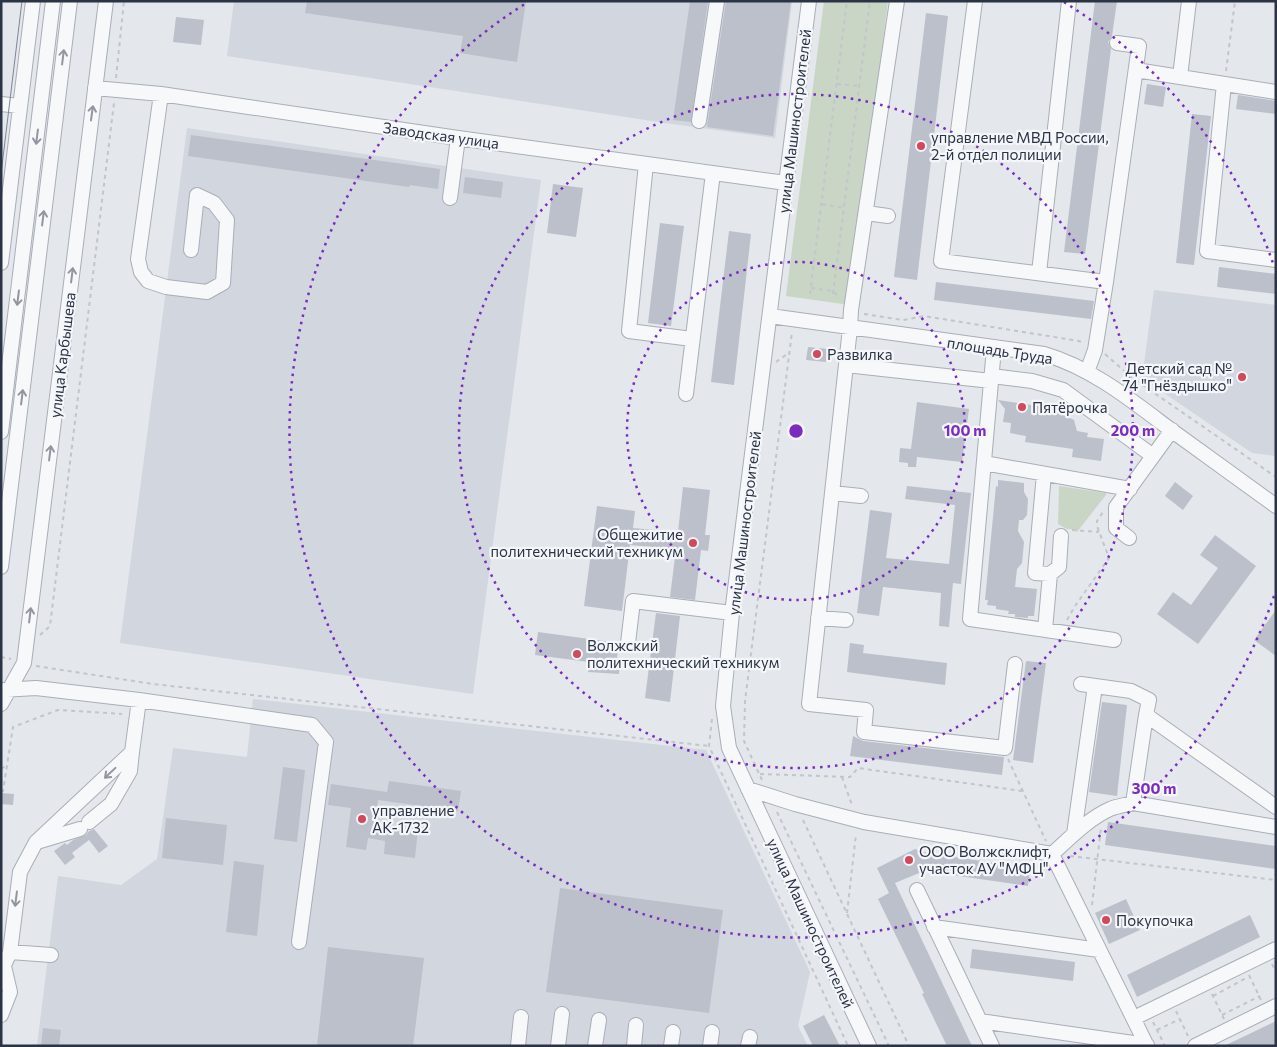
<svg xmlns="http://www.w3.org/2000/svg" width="1277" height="1047" font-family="Commissioner,sans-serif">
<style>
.built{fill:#d2d6de}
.green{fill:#c9d6c5}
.building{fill:#bbc0ca}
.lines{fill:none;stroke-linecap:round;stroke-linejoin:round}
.minor-casing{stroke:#a9aeb7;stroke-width:16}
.path{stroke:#c2c5cb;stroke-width:2;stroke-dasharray:4 4;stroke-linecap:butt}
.minor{stroke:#f7f8fa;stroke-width:14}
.tram{stroke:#7d8696;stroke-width:1}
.oneway{stroke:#9196a0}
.ring{fill:none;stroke:#7b2cbf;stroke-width:2.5;stroke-dasharray:2.5 5}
.poi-dot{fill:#d1495b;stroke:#f4f6f9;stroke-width:2}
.labels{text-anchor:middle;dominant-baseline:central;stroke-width:4.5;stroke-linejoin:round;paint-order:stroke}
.street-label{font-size:15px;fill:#2b3445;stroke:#f4f6f9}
.poi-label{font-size:15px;fill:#2b3445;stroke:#f4f6f9;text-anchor:start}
.centre{fill:#7b2cbf;stroke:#f4f6f9;stroke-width:2.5}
.ring-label{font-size:15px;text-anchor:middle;font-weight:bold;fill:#7b2cbf;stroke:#f4f6f9;stroke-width:4.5;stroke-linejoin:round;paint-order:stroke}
</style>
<rect width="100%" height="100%" fill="#e4e7ec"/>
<path class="built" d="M 234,1 L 792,1 L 775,138 L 665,123 L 227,56 Z
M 187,128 L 541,180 L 473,694 L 120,643 Z
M 1154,290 L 1276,305 L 1276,456 L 1252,453 L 1142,378 Z
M 253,699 L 706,750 L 810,972 L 798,1026 L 808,1046 L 37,1046 L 58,876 L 121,885 L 157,859 L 173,748 L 247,757 Z"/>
<path class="green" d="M 824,1 L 888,1 L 850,305 L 786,296 Z
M 1059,486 L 1106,493 L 1106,495 L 1077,532 L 1074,529 L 1067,529 L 1058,524 Z"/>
<path class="building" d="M 307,1 L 526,1 L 517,62 L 460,53 L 463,36 L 305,13 Z
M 690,1 L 708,1 L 691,122 L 673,120 Z
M 726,1 L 791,1 L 773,136 L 707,127 Z
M 1095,1 L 1117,1 L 1112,36 L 1108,42 L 1111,49 L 1085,254 L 1064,252 Z
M 926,13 L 948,16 L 917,280 L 894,277 Z
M 176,17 L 204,20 L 201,45 L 173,42 Z
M 1147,84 L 1166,87 L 1163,107 L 1144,104 Z
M 1238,95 L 1276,101 L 1276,114 L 1236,109 Z
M 1192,114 L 1211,116 L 1194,265 L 1176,263 Z
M 191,135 L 440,169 L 438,189 L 410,185 L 409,187 L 188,156 Z
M 465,177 L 503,182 L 501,198 L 463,193 Z
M 553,184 L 583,188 L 576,237 L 547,233 Z
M 660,223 L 684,226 L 671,326 L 648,323 Z
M 729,231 L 751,234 L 734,385 L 711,382 Z
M 1219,267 L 1276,274 L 1276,294 L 1217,287 Z
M 936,282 L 1094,301 L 1091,319 L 934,300 Z
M 808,347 L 828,349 L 826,362 L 806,360 Z
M 998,400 L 1045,407 L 1074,420 L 1077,431 L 1088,433 L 1087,437 L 1104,439 L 1101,461 L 1072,457 L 1073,449 L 1025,442 L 1026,436 L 1010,433 L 1011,423 L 1003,422 L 1005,409 Z
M 917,402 L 969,409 L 962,462 L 917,457 L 916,467 L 908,467 L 908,463 L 899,462 L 900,448 L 911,449 Z
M 998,480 L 1024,483 L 1024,492 L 1028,499 L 1027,515 L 1023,520 L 1019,520 L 1018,531 L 1024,542 L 1022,563 L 1017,569 L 1015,587 L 1037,589 L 1034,616 L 1028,616 L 1028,618 L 1015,617 L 1015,614 L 1008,614 L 1009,611 L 996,609 L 996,606 L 987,605 L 988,600 L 985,600 L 996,486 L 998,487 Z
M 1175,482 L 1193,496 L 1183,510 L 1165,496 Z
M 907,486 L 971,493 L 961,584 L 953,583 L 949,627 L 939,626 L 941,593 L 883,587 L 879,616 L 857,613 L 870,510 L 892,513 L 886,558 L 949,564 L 955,505 L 905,499 Z
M 683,487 L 710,490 L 705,535 L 710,535 L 708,551 L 701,550 L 695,600 L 670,597 L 676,549 L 630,545 L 622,611 L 584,606 L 597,506 L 635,511 L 633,528 L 678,532 Z
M 1215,535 L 1256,566 L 1198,644 L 1157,614 L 1173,592 L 1191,605 L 1218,568 L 1200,555 Z
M 1276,610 L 1276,656 L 1254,640 Z
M 656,613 L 680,616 L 670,702 L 645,698 Z
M 538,632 L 619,643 L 616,664 L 620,664 L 619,674 L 588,672 L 589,662 L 535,655 Z
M 850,643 L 864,645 L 863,653 L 947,663 L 945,685 L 847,672 Z
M 1026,661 L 1046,663 L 1033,763 L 1013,760 Z
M 1102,702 L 1127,705 L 1117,796 L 1089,792 Z
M 853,736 L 863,741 L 1004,757 L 1002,775 L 850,756 Z
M 283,767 L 305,770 L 297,842 L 274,839 Z
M 389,781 L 461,791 L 458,811 L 378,800 L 374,824 L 418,829 L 415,858 L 384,854 L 385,841 L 368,838 L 366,850 L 346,847 L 351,808 L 328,805 L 331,784 L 387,792 Z
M 1,793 L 14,794 L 13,805 L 1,804 Z
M 166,818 L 227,825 L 223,865 L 162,858 Z
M 1108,822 L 1276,846 L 1276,869 L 1105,845 Z
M 94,829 L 108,846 L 99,853 L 89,840 L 72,853 L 75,857 L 65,865 L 54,851 L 65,843 L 67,845 L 73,840 L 86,835 L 89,831 Z
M 915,849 L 927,853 L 1030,868 L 1028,886 L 924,871 L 895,883 L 972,1046 L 947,1046 L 922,994 L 924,993 L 878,899 L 889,893 L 877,868 Z
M 234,861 L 264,865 L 257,936 L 226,932 Z
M 560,888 L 723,910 L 709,1013 L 546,992 Z
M 1126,899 L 1140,930 L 1109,944 L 1095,913 Z
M 1250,915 L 1260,937 L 1137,997 L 1127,975 Z
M 328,947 L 424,958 L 413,1046 L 317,1046 Z
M 972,949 L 1075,962 L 1073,981 L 970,968 Z
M 824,1015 L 840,1046 L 813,1046 L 803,1026 Z
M 1276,1021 L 1276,1046 L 1224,1046 Z
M 43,1028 L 61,1030 L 59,1046 L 41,1046 Z"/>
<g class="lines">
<g class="minor-casing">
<path id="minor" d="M 809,1 L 732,613 L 723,706 L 729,748 L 869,1046
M 897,1 L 851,310 L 850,328 L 809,704 L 866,710 L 864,732 L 1005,748 L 1015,664
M 975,1 L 941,261 L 1106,282
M 1136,70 L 1180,77 L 1189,1
M 1180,77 L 1276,92
M 1224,84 L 1207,251 L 1276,260
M 95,88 L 161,94 L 458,138 L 786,183
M 161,94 L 138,259 L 141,272 L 148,281 L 166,287 L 207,292 L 223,283 L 227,220 L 214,203 L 197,195 L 191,250
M 1,104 L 20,106
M 699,121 L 717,1
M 646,164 L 629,331 L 692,339
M 450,198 L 458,138
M 866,213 L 888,216
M 1,263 L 33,1
M 1039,273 L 1069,1
M 770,316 L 1044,354 C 1092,368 1131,400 1171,430 C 1206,455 1241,481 1276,506
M 994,348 L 970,619 L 1114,640
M 846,365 L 991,381
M 1087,372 L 1095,350 L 1106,282 L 1139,46 L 1117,43
M 992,376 L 1032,381 L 1063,390 L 1153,456
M 686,394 L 713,173
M 1,432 L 53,1
M 984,463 L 1130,489
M 1044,474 L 1035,573 L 1050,574 L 1045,630
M 832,493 L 861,496
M 1129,538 L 1116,528 L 1116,507 L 1172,430
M 1,567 L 70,1
M 1050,574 L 1059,567 L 1061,536
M 818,618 L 846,620
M 628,643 L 633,601 L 732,613
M 1081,684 L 1131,691 L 1149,700 L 1146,715
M 2,690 L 36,688 L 139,700 L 312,725 L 326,742 L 299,942
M 1,704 L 24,663 L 106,1
M 748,789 L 795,804 L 864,822 L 1052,854
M 1133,803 L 1146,715 L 1276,807
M 89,822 L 111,804 L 130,771 L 132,752
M 1074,834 L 1095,686
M 40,841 L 80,829
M 1052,854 C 1070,838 1088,819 1110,809 C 1117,806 1126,805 1133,803 L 1276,827
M 1052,854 L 1147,1046
M 917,890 L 992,1046
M 934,927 L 1099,950
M 10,952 L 51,955
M 1,972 L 10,952 L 20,872 L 36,842 L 132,752 L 139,700
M 1,1015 L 10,992 L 4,966
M 1134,1018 L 1276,949
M 980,1021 L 1147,1045
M 518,1046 L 521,1017
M 558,1046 L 562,1014
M 595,1046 L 599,1020
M 634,1046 L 636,1025
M 671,1046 L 673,1032
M 710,1046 L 712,1032
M 748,1046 L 750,1037
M 1195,1046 L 1276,1006"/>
</g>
<path class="path" d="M 1226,71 L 1235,1
M 116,78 L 124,1
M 837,84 L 860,86
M 822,204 L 844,208
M 811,288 L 833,291 L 840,298
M 810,294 L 847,1
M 833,294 L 870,1
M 864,314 L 903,320 L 924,316 L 1079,341 L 1083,343
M 1105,354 L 1131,377 L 1276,477
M 776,362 L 790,352
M 1072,530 L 1099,532
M 1067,620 L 1075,606 L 1109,558 L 1097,526 L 1097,521 L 1103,512
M 40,635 L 50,626 L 114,103
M 1,657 L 11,659
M 36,666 L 153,684 L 709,746
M 712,719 L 709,746 L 848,1046
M 1008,759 L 1046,841
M 1,769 L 7,765
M 760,774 L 850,777 L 858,768 L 1022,791
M 842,777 L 852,805
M 762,780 L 744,741 L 745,701 L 792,332
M 1,791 L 3,791 L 13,727 L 58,710 L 122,714
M 777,812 L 889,1046
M 803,820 L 909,1046
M 1070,856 L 1276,880
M 1092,905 L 1101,828
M 847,913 L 856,834
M 1272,964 L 1276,972
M 1249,975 L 1261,1000
M 1212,994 L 1224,1019
M 1213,996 L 1248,977
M 1176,1011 L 1188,1036
M 1222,1015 L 1260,996
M 1153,1022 L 1165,1046
M 1157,1030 L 1180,1019"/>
<use href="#minor" class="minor"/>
<path class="tram" d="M 1,174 L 22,1"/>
</g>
<defs><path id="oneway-shaft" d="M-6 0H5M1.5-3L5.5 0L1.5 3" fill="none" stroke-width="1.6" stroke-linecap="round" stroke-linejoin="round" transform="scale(1.25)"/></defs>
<g class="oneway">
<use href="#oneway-shaft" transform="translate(63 57) rotate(-83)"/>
<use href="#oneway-shaft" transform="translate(92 113) rotate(-82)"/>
<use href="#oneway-shaft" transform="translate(37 137) rotate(97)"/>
<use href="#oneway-shaft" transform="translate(43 218) rotate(-83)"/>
<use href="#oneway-shaft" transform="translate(72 275) rotate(-83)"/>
<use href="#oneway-shaft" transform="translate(18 298) rotate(97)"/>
<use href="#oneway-shaft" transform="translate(22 397) rotate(-83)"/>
<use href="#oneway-shaft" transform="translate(50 453) rotate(-83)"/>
<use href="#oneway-shaft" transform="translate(30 615) rotate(-83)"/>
<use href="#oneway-shaft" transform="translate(110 773) rotate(137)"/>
<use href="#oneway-shaft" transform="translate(16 899) rotate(97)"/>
</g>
<g class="ring">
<circle cx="796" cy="431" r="169"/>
<circle cx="796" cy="431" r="337"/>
<path d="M1274 596A506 506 0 1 1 528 2M1064 2A506 506 0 0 1 1274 266"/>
</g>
<g class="poi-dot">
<circle cx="921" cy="146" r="5"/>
<circle cx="817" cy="354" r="5"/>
<circle cx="1242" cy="377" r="5"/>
<circle cx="1022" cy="407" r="5"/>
<circle cx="693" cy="543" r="5"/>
<circle cx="577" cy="654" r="5"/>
<circle cx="362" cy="819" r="5"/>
<circle cx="909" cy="860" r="5"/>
<circle cx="1106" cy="920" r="5"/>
</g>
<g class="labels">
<g class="street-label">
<text transform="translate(794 121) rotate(-83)">улица Машиностроителей</text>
<text transform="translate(441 135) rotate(8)">Заводская улица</text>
<text transform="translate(1000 350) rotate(9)">площадь Труда</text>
<text transform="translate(62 355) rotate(-83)">улица Карбышева</text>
<text transform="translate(744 523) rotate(-83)">улица Машиностроителей</text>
<text transform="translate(811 923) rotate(65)">улица Машиностроителей</text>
</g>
<g class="poi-label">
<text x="931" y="137">управление МВД России,<tspan x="931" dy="17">2-й отдел полиции</tspan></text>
<text x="827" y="354">Развилка</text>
<text x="1232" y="368" text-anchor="end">Детский сад №<tspan x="1232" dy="17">74 "Гнёздышко"</tspan></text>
<text x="1032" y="407">Пятёрочка</text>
<text x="683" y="534" text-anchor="end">Общежитие<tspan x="683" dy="17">политехнический техникум</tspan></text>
<text x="587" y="645">Волжский<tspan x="587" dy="17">политехнический техникум</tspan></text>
<text x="372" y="810">управление<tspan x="372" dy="17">AK-1732</tspan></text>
<text x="919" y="851">ООО Волжсклифт,<tspan x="919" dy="17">участок АУ "МФЦ"</tspan></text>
<text x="1116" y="920">Покупочка</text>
</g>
</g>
<circle cx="796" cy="431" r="8" class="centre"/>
<g class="ring-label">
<text x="965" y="436">100 m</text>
<text x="1133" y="436">200 m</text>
<text x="1154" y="794">300 m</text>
</g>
<rect width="1277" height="1047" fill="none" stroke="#2b3445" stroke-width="5"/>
</svg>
